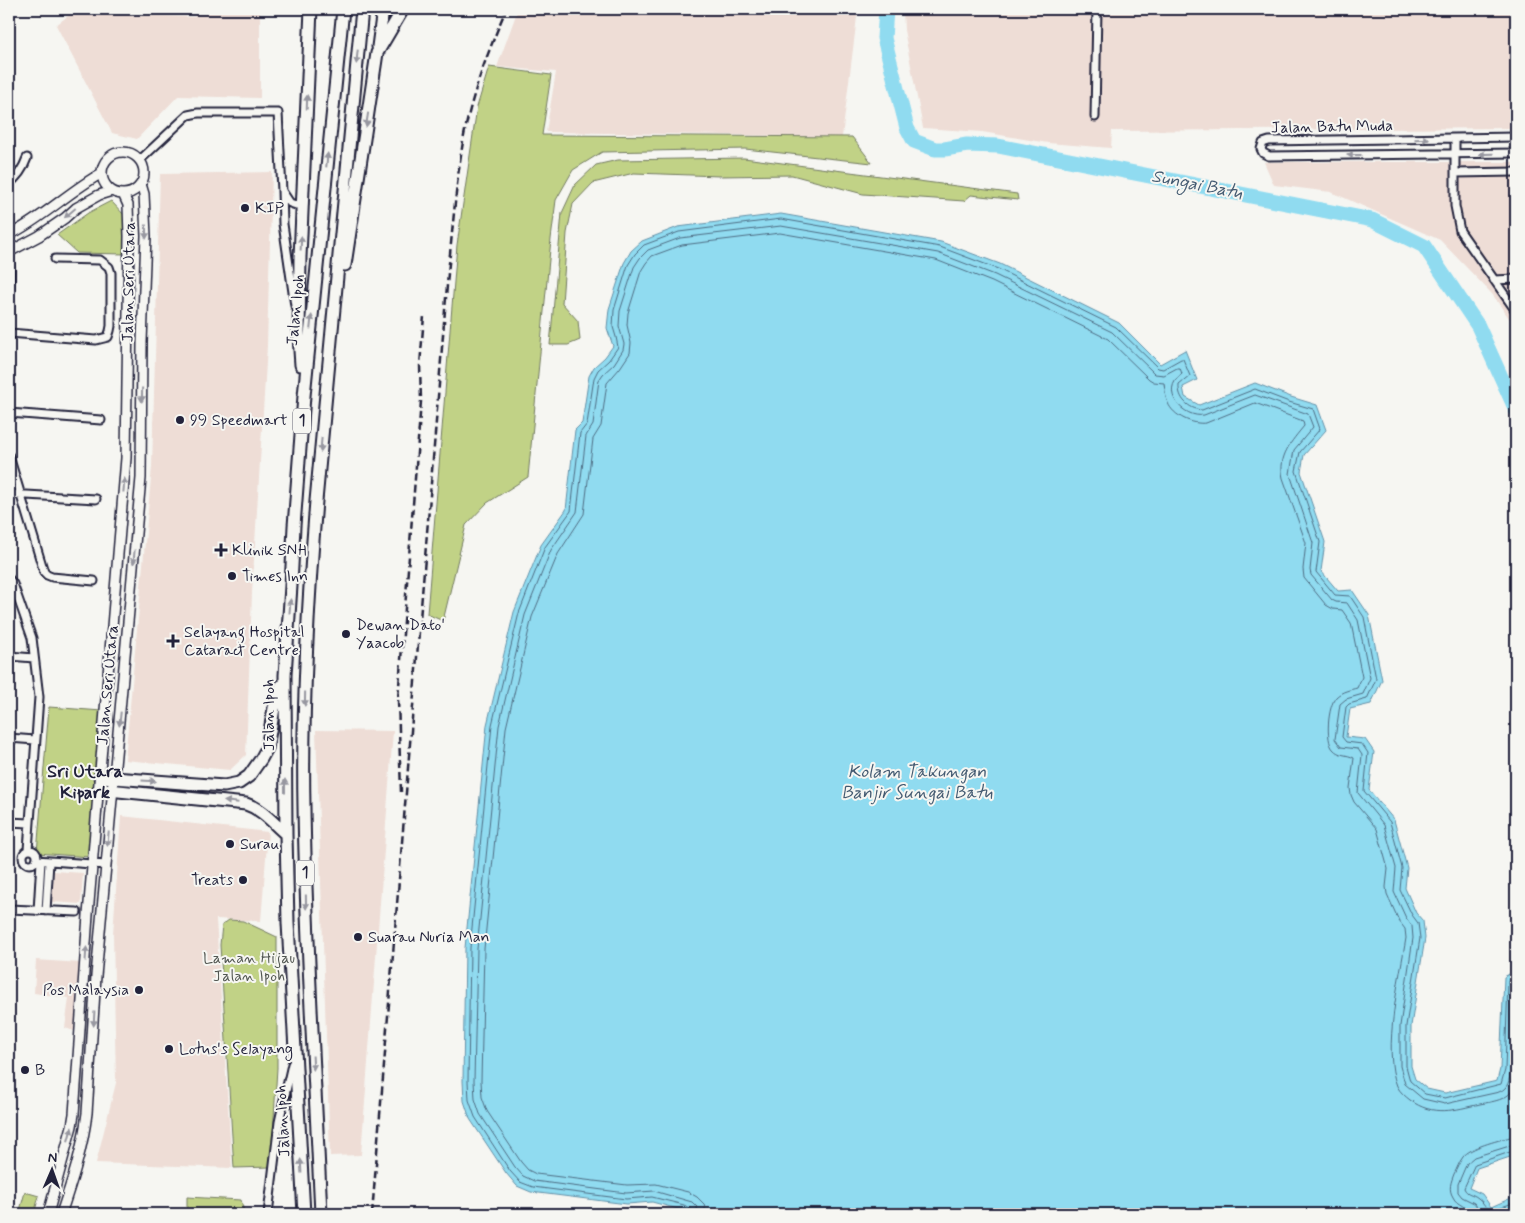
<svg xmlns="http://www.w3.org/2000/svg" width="1525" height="1223" font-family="Mynerve,sans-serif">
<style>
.built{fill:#eeddd6}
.green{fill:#c1d286;stroke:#727a60}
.water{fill:#90dbf0;stroke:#6491a8}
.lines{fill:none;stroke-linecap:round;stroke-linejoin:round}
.shore{stroke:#4e6c83;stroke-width:1}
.river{stroke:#90dbf0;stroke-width:15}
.minor-casing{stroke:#22223b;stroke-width:11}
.tertiary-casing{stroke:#22223b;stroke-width:12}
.trunk-casing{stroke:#22223b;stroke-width:15}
.minor{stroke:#f6f6f2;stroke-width:7}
.tertiary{stroke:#f6f6f2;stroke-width:9}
.trunk{stroke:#f6f6f2;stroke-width:11}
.rail{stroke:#22223b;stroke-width:2.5;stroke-dasharray:8 4;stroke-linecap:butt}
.oneway{fill:#9797a0}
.poi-dot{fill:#22223b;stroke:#f6f6f2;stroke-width:2}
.labels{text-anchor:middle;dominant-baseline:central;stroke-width:4;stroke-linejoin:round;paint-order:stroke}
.shield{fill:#f6f6f2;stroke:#626272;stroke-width:1}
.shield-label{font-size:15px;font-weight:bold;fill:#22223b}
.street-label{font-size:16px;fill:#22223b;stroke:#f6f6f2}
.poi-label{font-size:16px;fill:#22223b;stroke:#f6f6f2;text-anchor:start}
.park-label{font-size:16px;fill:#525752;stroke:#f6f6f2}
.water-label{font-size:18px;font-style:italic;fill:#435a71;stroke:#f6f6f2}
.neighbourhood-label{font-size:18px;font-weight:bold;fill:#22223b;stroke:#f6f6f2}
</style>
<rect width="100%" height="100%" fill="#f6f6f2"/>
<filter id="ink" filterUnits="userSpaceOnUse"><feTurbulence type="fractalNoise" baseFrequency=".02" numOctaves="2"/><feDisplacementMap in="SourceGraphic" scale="10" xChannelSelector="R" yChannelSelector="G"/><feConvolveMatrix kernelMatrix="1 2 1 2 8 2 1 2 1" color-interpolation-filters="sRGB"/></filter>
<g filter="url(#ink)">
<path class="built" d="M 195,9 L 260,9 L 260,98 L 178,96 L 137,139 L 112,133 L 56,25 L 72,13 L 195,17 Z
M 518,9 L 858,9 L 842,137 L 546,132 L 556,72 L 497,67 Z
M 903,9 L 1516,9 L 1516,128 L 1112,131 L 1111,148 L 1048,143 L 982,132 L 923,128 L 904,30 Z
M 1264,162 L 1516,162 L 1516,328 L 1492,294 L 1440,240 L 1331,192 L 1274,185 Z
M 272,172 L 267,346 L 252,593 L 246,755 L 230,770 L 125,760 L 152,467 L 160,174 Z
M 316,730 L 393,731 L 361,1155 L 330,1156 Z
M 121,816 L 268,832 L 261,921 L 216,919 L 232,1168 L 96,1163 L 116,1083 L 113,934 Z
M 54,871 L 83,873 L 81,904 L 51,902 Z
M 36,960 L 81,963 L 74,1031 L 65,1028 L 69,998 L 34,993 Z"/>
<path class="green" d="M 489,67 L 551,75 L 542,135 L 852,137 L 872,163 L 745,149 L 602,152 L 573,170 L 556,200 L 551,239 L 528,477 L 487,503 L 466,525 L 443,621 L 427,614 L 457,245 L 477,107 Z
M 744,158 L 1017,194 L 1018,200 L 971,195 L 964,201 L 863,194 L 792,175 L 720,176 L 634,173 L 593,183 L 573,204 L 567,233 L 562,303 L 578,321 L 580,340 L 568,345 L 550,345 L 562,213 L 575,185 L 596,165 L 618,160 Z
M 111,201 L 126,217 L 125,254 L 77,253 L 57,235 L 88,213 Z
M 49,707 L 102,711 L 90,857 L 37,853 Z
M 229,920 L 243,921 L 277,937 L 277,1068 L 271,1167 L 234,1168 L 220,945 L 222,925 Z
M 25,1192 L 39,1196 L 34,1214 L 19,1214 Z
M 187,1197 L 241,1200 L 244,1212 L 252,1214 L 187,1214 Z"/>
<path class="water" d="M 781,214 L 941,242 L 1000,264 L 1119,323 L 1160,364 L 1185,350 L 1197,380 L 1183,387 L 1185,397 L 1199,405 L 1255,383 L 1291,397 L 1317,405 L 1326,430 L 1304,455 L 1301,472 L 1325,542 L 1321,571 L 1338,591 L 1352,590 L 1369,615 L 1382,680 L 1371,704 L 1350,709 L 1346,737 L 1365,739 L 1374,752 L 1369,790 L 1394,820 L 1407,868 L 1405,888 L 1416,913 L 1423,921 L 1425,938 L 1411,1026 L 1411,1066 L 1415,1079 L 1427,1089 L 1445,1093 L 1497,1081 L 1500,1069 L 1504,977 L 1516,970 L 1516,1155 L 1477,1168 L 1469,1188 L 1482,1194 L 1491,1207 L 1516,1196 L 1516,1214 L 691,1214 L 682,1210 L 652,1202 L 627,1204 L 531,1192 L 517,1186 L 506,1173 L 470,1119 L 464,1101 L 463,1081 L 465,948 L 487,725 L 514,612 L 541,545 L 566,510 L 575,430 L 582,423 L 589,376 L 594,367 L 605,357 L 613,346 L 607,328 L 609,309 L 624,263 L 631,251 L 642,241 L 678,227 Z"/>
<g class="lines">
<path class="shore" d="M 1516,1150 L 1475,1164 L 1464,1188 C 1467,1195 1472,1193 1478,1198 C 1483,1201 1485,1208 1490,1211 L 1516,1202
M 692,1214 L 691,1209 L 684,1205 L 652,1197 L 626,1199 L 533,1187 L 520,1182 L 510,1171 L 475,1117 L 469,1100 L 468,1081 L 470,948 L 492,725 L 519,613 L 545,547 L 571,511 L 580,433 L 587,424 L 594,378 L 598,370 L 609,360 L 618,347 L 616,337 L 613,327 L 614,310 L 628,265 L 635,254 L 644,245 L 679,232 L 781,219 L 940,247 L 998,269 L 1116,327 L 1158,368 L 1163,369 L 1181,359 L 1183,359 L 1190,376 L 1179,385 C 1178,398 1188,409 1202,410 L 1255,389 L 1289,402 L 1313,409 L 1320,429 L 1300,452 L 1296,471 L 1320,542 L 1316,572 L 1335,595 L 1350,596 L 1364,617 L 1376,679 L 1367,699 L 1349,704 L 1346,707 L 1342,737 L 1346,742 L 1362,744 L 1368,753 L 1364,791 L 1390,822 L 1402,868 L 1400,890 L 1412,915 L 1418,923 L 1420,938 L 1406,1026 L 1406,1066 L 1410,1081 L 1425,1094 L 1445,1098 L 1501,1084 L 1505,1070 L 1508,981 L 1516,976
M 698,1214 L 697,1207 L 692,1202 L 654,1191 L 626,1193 L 534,1181 L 523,1176 L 515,1167 L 480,1114 L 475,1099 L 474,1081 L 477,949 L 499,726 L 525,615 L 551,550 L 577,512 L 586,436 L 593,425 L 599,380 L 603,374 L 614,364 L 623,350 L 624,344 L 619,326 L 620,311 L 634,267 L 640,258 L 648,250 L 680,238 L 781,226 L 938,253 L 995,275 L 1112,332 L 1155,374 L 1164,375 L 1177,368 L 1180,368 L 1182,374 C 1158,391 1184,419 1204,415 L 1255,395 L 1308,414 L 1313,427 L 1294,450 L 1290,474 L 1313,543 L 1310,570 L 1311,575 L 1332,600 L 1336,602 L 1347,603 L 1358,620 L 1370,678 L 1363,694 L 1346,699 L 1340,704 L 1335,739 L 1341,747 L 1358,749 L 1362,755 L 1358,793 L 1384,825 L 1396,868 L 1394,892 L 1406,918 L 1412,926 L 1413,938 L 1400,1026 L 1400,1066 L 1405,1084 L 1423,1099 L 1445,1104 L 1499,1092 C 1509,1088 1509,1080 1511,1070 L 1515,985 L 1516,983
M 706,1214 L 704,1204 L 697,1197 L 688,1192 L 656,1184 L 627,1185 L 536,1174 L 528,1170 L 521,1162 L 487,1111 L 482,1097 L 481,1081 L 484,949 L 506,728 L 532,617 L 558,554 L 584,514 L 593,439 L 601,426 L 607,383 L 620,368 L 630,353 L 631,343 L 627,325 L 628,313 L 641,271 L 646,263 L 652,256 L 682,245 L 780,233 L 936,260 L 992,282 L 1108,339 L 1149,379 L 1154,382 L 1164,383 C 1165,390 1165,397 1168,403 C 1173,416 1193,425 1206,423 L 1255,403 L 1303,421 L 1304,426 C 1291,442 1278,456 1283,478 L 1306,543 L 1303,569 L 1304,578 L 1326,605 L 1333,609 L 1342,610 L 1351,623 L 1362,677 L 1357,688 C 1350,690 1342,691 1336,697 C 1328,706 1325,740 1333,749 C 1339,756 1347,754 1354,758 L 1350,788 L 1351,795 L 1354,802 L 1377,829 L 1388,869 L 1386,887 L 1387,894 L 1399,921 L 1405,929 L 1406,938 C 1400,977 1382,1050 1397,1086 C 1400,1092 1405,1096 1410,1100 C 1433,1117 1455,1110 1480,1104 C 1495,1101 1512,1100 1516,1082
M 1473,1214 C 1468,1206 1457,1206 1453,1197 C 1448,1189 1451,1182 1454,1174 C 1457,1169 1459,1162 1463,1157 C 1470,1147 1497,1141 1510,1137 L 1516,1136
M 1483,1214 L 1474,1203 L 1462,1197 L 1458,1192 L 1458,1184 L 1467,1163 L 1474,1157 L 1516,1144"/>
<path class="river" d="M 886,9 L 884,38 L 907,128 L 914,141 L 935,149 L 945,149 L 967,145 L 998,146 L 1372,220 L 1424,246 L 1478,326 L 1516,410"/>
<g class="minor-casing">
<path id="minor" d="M 1095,117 L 1097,9
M 1516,137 L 1269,141 L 1263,143 L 1261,149 L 1263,153 L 1269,156 L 1516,153
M 1455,138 L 1455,206 L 1460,231 L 1516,311
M 140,160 L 188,115 L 198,113 L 278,113 L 282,191
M 1455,173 L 1516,172
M 9,183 C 18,177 23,169 27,158
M 9,252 L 10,271 L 9,313
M 1494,280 L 1516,279
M 295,306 L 283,224 L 282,191 L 290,203 L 296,205 L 303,200
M 9,333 L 96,340 L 108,337 L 110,331 L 111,326 L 111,273 L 109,267 L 100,260 L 55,259
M 9,413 L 101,420
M 9,456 L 44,572 L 47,575 L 52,577 L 94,581
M 9,494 L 96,499
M 9,579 L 13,584 L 32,638 L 39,697 L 28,850
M 9,656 L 34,658
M 9,738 L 35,740
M 9,822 L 29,823
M23 857a7 7 0 1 1 14 0a7 7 0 1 1-14 0Z
M 36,860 L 106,865
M 9,909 L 77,912
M 38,911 L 41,861
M 46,911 L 49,862
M 268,1214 L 279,1122 L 292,1064"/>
</g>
<g class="tertiary-casing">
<path id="tertiary" d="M102 173a21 21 0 1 1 42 0a21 21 0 1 1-42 0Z
M 9,235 C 42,219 69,191 102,173
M 9,252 L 39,236 L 65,218 L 76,208 L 99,195 L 112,191
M 48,1214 L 72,1126 L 74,1114 L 88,915 L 126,458 L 129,236 L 128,205 L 123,194
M 61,1214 C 72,1181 83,1148 87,1113 L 96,976 L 141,478 L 142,342 L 146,236 L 144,194 L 141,184"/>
</g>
<g class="trunk-casing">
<path id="trunk" d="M 378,47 L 383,9
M 345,265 L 377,53 L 403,9
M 301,365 L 299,336 L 300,257 L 311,9
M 100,777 L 224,786 L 239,783 L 249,776 L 261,759 L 267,748 L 274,708 L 281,686
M 99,789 L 246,804 C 262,809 273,823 286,834
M 304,1214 L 288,923 L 286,834 L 285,675 L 291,586 L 294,526 L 304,396 L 343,9
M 321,1214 C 315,1078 306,943 304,807 C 302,705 308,602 316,501 L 362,9"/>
</g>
<use href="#minor" class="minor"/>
<use href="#tertiary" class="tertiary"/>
<use href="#trunk" class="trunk"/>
<path class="rail" d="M 401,792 L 398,699 L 421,401 L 420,365 L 424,316
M 372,1214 L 448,273 C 453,227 456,181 464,136 C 472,92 489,50 506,9"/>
</g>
<defs><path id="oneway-solid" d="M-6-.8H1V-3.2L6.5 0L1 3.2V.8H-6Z" transform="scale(1.25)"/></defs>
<g class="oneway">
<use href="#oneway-solid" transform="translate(357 57) rotate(96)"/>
<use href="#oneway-solid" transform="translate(307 102) rotate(-88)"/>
<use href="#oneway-solid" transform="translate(367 120) rotate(99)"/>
<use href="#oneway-solid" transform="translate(1422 139) rotate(-1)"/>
<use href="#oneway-solid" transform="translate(1486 154) rotate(179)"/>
<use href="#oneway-solid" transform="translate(1354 155) rotate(180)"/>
<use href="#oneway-solid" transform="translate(327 160) rotate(-84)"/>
<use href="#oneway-solid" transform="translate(70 213) rotate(139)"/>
<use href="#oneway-solid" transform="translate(146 232) rotate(89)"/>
<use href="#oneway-solid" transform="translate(301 243) rotate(-87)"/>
<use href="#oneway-solid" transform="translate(311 322) rotate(-84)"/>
<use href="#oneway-solid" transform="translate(142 395) rotate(91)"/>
<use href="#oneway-solid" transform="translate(321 445) rotate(95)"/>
<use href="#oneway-solid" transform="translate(124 485) rotate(-85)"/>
<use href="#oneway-solid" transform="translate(134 557) rotate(95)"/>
<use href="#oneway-solid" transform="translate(290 606) rotate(-86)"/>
<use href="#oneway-solid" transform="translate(305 699) rotate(91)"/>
<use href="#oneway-solid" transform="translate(120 719) rotate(96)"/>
<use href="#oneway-solid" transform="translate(149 781) rotate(4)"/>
<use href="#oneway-solid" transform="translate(285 786) rotate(-90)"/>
<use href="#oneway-solid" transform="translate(231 802) rotate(-174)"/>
<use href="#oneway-solid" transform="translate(108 839) rotate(95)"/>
<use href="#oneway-solid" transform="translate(306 902) rotate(89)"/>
<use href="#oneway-solid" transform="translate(86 954) rotate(-86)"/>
<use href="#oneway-solid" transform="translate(94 1019) rotate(93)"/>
<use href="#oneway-solid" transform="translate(313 1063) rotate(87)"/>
<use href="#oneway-solid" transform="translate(70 1134) rotate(-75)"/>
<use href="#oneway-solid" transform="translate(301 1166) rotate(-93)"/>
</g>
</g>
<g class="poi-dot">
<circle cx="245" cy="208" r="5"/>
<circle cx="180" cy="420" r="5"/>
<path d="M218.5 542.5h5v5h5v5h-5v5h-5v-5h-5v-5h5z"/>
<circle cx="232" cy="576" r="5"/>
<circle cx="346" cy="634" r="5"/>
<path d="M170.5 633.5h5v5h5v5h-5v5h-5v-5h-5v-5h5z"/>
<circle cx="230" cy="844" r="5"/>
<circle cx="243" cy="880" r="5"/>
<circle cx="358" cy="937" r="5"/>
<circle cx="139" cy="990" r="5"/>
<circle cx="169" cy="1049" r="5"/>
<circle cx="25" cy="1070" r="5"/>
</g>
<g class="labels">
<g class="shield">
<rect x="293" y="408.5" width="18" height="25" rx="4"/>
<rect x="296" y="860.5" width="18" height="25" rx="4"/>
</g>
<g class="shield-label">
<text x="302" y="421">1</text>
<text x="305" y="873">1</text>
</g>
<g class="street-label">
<text transform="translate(1332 127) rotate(-1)">Jalan Batu Muda</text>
<text transform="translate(129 282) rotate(-89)">Jalan Seri Utara</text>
<text transform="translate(296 310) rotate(-84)">Jalan Ipoh</text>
<text transform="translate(108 685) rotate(-85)">Jalan Seri Utara</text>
<text transform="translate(269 715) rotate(-90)">Jalan Ipoh</text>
<text transform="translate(283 1121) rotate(-93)">Jalan Ipoh</text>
</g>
<g class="poi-label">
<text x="255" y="208">KIP</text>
<text x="190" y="420">99 Speedmart</text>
<text x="232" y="550">Klinik SNH</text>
<text x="242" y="576">Times Inn</text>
<text x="356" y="625">Dewan Dato'<tspan x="356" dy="18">Yaacob</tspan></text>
<text x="184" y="632">Selayang Hospital<tspan x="184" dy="18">Cataract Centre</tspan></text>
<text x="240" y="844">Surau</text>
<text x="233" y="880" text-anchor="end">Treats</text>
<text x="368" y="937">Suarau Nuria Man</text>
<text x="129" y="990" text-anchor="end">Pos Malaysia</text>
<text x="179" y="1049">Lotus's Selayang</text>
<text x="35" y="1070">B</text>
</g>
<g class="park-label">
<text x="249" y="958">Laman Hijau<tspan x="249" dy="18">Jalan Ipoh</tspan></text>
</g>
<g class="water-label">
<text transform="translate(1197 185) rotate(11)">Sungai Batu</text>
<text x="917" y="772">Kolam Takungan<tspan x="917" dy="21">Banjir Sungai Batu</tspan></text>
</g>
<g class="neighbourhood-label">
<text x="85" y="772">Sri Utara<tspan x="85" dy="21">Kipark</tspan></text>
</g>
</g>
<rect width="1525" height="1223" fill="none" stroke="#f6f6f2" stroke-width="30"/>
<rect x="15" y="15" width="1495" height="1193" fill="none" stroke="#22223b" stroke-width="2" filter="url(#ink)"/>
<g transform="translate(52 1170) rotate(2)" stroke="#f6f6f2" stroke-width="4" paint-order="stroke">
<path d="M0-4L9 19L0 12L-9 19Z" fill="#22223b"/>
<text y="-8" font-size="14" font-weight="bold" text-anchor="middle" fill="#22223b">N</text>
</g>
</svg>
